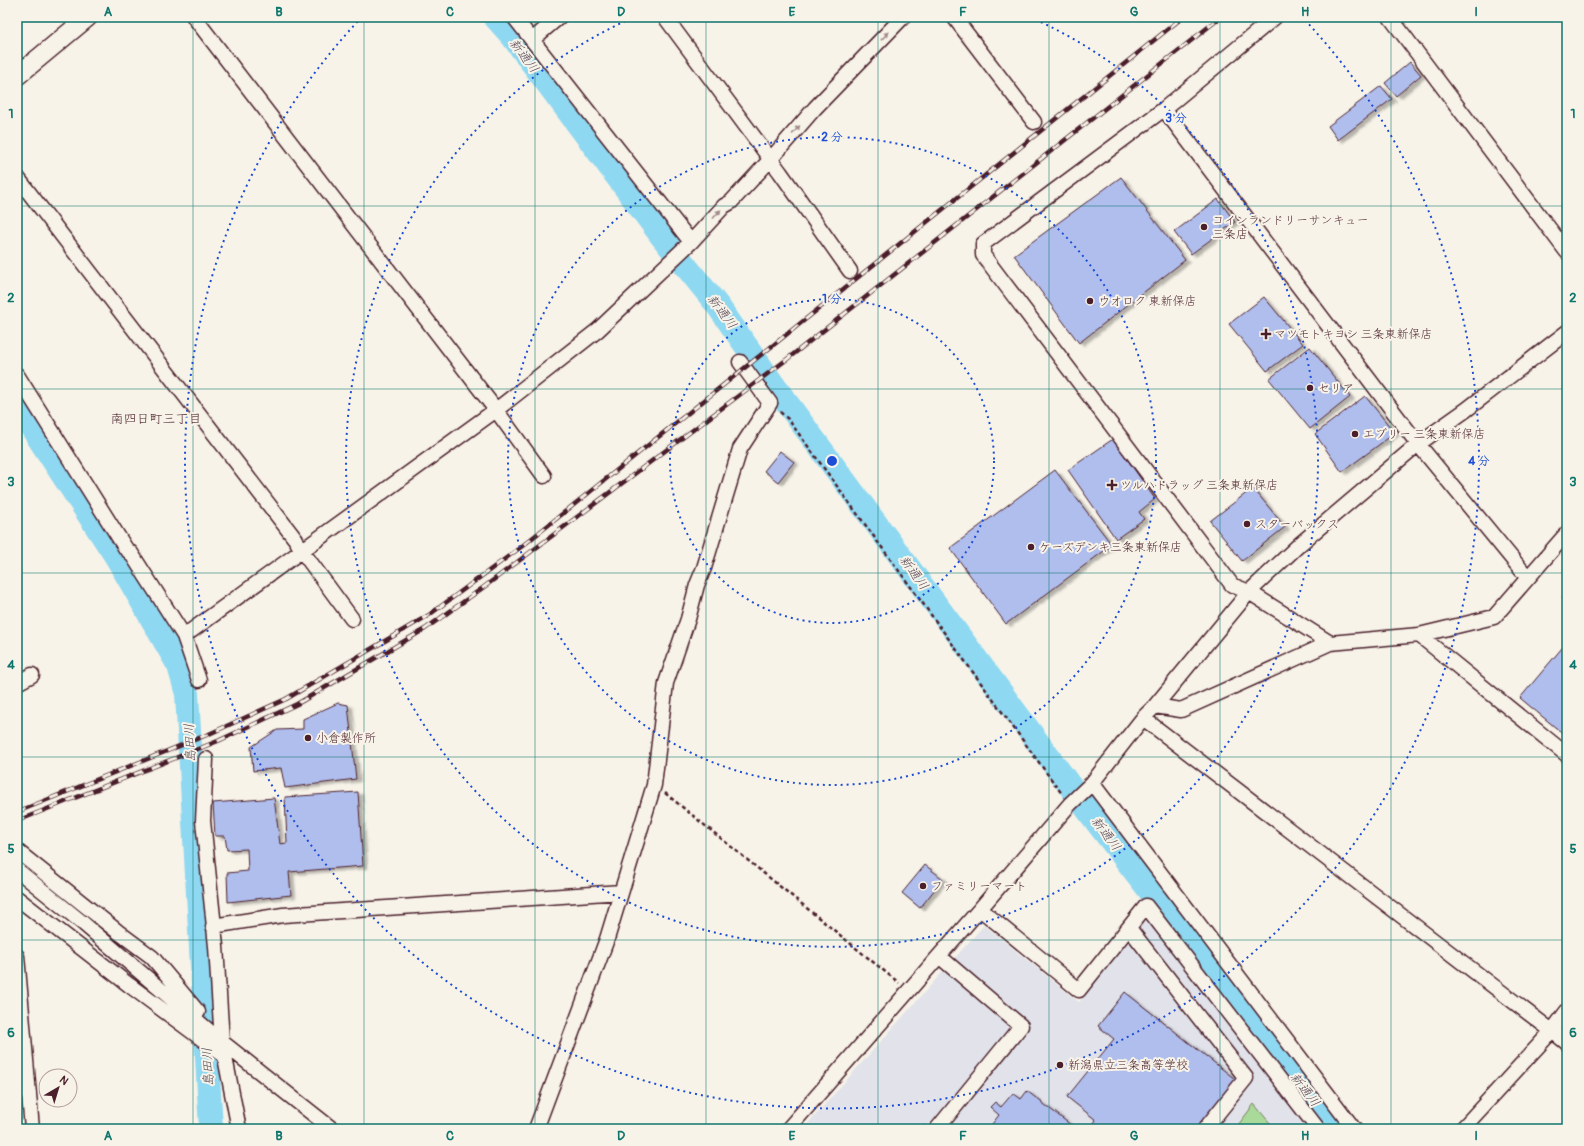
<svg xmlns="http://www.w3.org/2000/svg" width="1584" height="1146" font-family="Pangolin,'Klee One',sans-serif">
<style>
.built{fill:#e2e3ea}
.green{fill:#aada9a;stroke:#7a7c62}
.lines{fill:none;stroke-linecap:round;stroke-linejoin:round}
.river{stroke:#8fd8f1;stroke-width:24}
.building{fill:#b0beee;stroke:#4a1f2b;filter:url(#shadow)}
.minor-casing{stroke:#4a1f2b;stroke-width:17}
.major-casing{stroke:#4a1f2b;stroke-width:21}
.path{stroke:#4a1f2b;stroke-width:2.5;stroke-dasharray:4 3;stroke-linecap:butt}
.minor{stroke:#f7f3e8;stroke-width:14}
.major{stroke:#f7f3e8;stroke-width:18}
.rail-casing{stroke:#4a1f2b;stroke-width:4.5}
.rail{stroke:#f7f3e8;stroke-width:3;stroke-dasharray:9;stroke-linecap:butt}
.oneway{fill:#a0898a}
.grid{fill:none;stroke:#0f766e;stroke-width:1;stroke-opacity:0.55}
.ring{fill:none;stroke:#1d4ed8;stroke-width:2;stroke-dasharray:2 4}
.poi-dot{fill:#4a1f2b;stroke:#f7f3e8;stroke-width:1.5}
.labels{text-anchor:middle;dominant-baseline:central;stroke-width:4;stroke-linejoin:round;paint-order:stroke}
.poi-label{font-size:12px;fill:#4a1f2b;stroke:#f7f3e8;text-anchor:start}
.water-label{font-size:13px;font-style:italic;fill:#5b4d5c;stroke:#f7f3e8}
.neighbourhood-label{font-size:13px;fill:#4a1f2b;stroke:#f7f3e8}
.centre{fill:#1d4ed8;stroke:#f7f3e8;stroke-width:2}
.ring-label{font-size:12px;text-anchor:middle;font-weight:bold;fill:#1d4ed8;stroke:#f7f3e8;stroke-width:4;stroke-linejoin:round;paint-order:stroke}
.neatline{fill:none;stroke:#0f766e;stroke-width:1.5}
.grid-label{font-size:13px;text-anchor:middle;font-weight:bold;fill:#0f766e}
</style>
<defs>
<filter id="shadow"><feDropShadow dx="4.5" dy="2.5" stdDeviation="1" flood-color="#0004"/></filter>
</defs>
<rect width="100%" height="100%" fill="#f7f3e8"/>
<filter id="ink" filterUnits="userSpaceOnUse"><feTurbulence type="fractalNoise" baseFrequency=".025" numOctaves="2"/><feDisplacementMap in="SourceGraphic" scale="8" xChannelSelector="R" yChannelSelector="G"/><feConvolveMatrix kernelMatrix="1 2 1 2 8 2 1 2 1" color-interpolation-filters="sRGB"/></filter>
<g filter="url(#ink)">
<path class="built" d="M 1150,920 L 1309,1129 L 803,1129 L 984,925 L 1079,1002 L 1143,921 Z"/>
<path class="green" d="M 1254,1104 L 1275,1129 L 1235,1129 Z"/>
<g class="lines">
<path class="river" d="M 495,17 L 512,36 L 663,238 L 718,306 L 775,387 L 1096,821 L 1334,1129
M 17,405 L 117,558 L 179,666 L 187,694 L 211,1129"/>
</g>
<path class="building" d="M 1410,62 L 1421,75 L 1396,96 L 1385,83 Z
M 1381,86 L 1392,99 L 1338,140 L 1328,126 Z
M 1121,177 L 1185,260 L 1079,343 L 1014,255 Z
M 1218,199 L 1235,222 L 1191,254 L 1174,232 Z
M 1264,297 L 1303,344 L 1267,371 L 1229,324 Z
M 1310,347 L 1350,397 L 1310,429 L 1269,379 Z
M 1365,396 L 1395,433 L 1342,472 L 1315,434 Z
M 1113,439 L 1155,499 L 1139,512 L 1144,519 L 1116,539 L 1068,470 Z
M 780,451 L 794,462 L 778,482 L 764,471 Z
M 1055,470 L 1112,545 L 1006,624 L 950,548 Z
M 1253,488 L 1285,527 L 1242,561 L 1210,521 Z
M 1567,548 L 1567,557 L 1562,553 Z
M 1567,591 L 1567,601 L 1562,597 Z
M 1567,642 L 1567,737 L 1520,698 Z
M 338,703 L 348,705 L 356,779 L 285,788 L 281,768 L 253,771 L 251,747 L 277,730 L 303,729 L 303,719 Z
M 358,792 L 363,866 L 289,872 L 291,895 L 228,902 L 227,873 L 248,871 L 247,849 L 227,850 L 225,836 L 215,836 L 213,803 L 274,798 L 280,844 L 287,843 L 285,797 Z
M 925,865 L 943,879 L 920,908 L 902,893 Z
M 1125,992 L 1240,1083 L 1203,1129 L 1130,1129 L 1127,1126 L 1125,1129 L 1096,1129 L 1092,1126 L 1096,1120 L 1067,1097 L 1114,1039 L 1098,1026 Z
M 1027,1091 L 1076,1129 L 991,1129 L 989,1128 L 999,1115 L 990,1107 L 995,1102 L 1001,1107 L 1013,1093 L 1021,1099 Z
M 923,1125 L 928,1129 L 920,1129 Z"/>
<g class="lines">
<g class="minor-casing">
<path id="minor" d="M 194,17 L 496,410 L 544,476
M 514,17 L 691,242
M 665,17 L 780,172 L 850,271
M 954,17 L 1034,122
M 1275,17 L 1164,109 L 983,244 L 983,255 L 1232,585 L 1249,592 L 1330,643
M 1390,17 L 1567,252
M 532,40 L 559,17
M 1164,109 L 1418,444 L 1528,578
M 17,177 L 296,540 L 302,551 L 352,619
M 17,375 L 126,549 L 131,553 L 184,636 L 199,680
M 1419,635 L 1567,755
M 184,636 L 496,410 L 598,330 L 691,242 L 724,206 L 731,202 L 770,160 L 815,108 L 903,17
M 17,683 L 32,675
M 1155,706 L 1181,710 L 1330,643 L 1419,635 L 1494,617 L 1567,533
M 1143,718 L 1552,1031 L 1567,1043
M 206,759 L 203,821 L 216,946 L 222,1042 L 239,1129
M 1092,783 L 1354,1129
M 17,851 L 117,931 L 152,957 L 198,1012
M 17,870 L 84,924 L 222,1042 L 332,1129
M 17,898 L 129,985 L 225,1056
M 980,909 L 1079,990 L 1146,906 L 1318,1129
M 213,926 L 283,915 L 621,892
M 1129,928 L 1246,1078 L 1205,1129
M 17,956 L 32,1129
M 536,1129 L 607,939 L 654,785 L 666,683 L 688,619 L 697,585 L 704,568 L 740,449 L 770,403 L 740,362
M 788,1129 L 980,909 L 1070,804 L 1092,783 L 1143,718 L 1155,706 L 1249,592 L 1300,544 L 1418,444 L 1466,410 L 1567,332
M 937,1129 L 1021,1026 L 939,956
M 1462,1129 L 1552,1031 L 1567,1011"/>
</g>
<g class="major-casing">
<path id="major" d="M 17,76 L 88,17"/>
</g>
<path class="path" d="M 780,412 L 788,419 L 1062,794
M 665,793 L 899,983"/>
<use href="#minor" class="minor"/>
<use href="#major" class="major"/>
<g class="rail-casing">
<path id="rail" d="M 17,812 L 209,734 L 286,699 L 429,615 L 521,547 L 1183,17
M 17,821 L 218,741 L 297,704 L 425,629 L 484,587 L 786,360 L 1221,17"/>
</g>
<use href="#rail" class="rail"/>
</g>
<defs><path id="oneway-solid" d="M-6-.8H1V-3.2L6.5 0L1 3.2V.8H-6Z"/></defs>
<g class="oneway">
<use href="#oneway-solid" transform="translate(885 36) rotate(-46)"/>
<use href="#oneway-solid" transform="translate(796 130) rotate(-49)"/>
<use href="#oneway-solid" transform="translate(717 214) rotate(-48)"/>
</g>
</g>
<path class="grid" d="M 193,17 L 193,1129M 364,17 L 364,1129M 535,17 L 535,1129M 706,17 L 706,1129M 878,17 L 878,1129M 1049,17 L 1049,1129M 1220,17 L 1220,1129M 1391,17 L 1391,1129M 17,206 L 1567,206M 17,389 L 1567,389M 17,573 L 1567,573M 17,757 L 1567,757M 17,940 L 1567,940"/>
<g class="ring">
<circle cx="832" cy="461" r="162"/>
<circle cx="832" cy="461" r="324"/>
<path d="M1030 17A486 486 0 1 1 634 17"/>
<path d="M1305 20A647 647 0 1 1 359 20"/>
</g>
<g class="poi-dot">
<circle cx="1204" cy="227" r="4"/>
<circle cx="1090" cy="301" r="4"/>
<path d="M1264 328h4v4h4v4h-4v4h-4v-4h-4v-4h4z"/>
<circle cx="1310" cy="388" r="4"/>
<circle cx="1355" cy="434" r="4"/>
<path d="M1110 479h4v4h4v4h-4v4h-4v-4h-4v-4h4z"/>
<circle cx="1247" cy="524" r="4"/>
<circle cx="1031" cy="547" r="4"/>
<circle cx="308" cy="738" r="4"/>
<circle cx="923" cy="886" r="4"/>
<circle cx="1060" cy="1065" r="4"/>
</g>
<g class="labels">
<g class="poi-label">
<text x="1212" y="220">コインランドリーサンキュー<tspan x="1212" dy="14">三条店</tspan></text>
<text x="1098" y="301">ウオロク 東新保店</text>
<text x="1274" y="334">マツモトキヨシ 三条東新保店</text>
<text x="1318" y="388">セリア</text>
<text x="1363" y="434">エブリー 三条東新保店</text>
<text x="1120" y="485">ツルハドラッグ 三条東新保店</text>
<text x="1255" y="524">スターバックス</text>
<text x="1039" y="547">ケーズデンキ三条東新保店</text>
<text x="316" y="738">小倉製作所</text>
<text x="931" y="886">ファミリーマート</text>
<text x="1068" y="1065">新潟県立三条高等学校</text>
</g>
<g class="water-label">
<text transform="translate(524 56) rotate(53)">新通川</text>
<text transform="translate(722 312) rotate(53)">新通川</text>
<text transform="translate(914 573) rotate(54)">新通川</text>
<text transform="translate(190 743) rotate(-93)">島田川</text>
<text transform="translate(1106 834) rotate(53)">新通川</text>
<text transform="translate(208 1067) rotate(-93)">島田川</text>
<text transform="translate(1305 1090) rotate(52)">新通川</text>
</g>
<g class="neighbourhood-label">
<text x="156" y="419">南四日町三丁目</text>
</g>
</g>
<circle cx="832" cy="461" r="6" class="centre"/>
<g class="ring-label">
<text x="1176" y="122">3 分</text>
<text x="832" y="141">2 分</text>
<text x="832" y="303">1 分</text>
<text x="1479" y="465">4 分</text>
</g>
<rect width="1584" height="1146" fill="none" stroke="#f7f3e8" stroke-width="44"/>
<g transform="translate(58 1088) rotate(38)"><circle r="19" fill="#f7f3e8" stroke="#b29e9c"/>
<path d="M0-3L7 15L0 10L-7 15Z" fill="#4a1f2b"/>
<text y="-6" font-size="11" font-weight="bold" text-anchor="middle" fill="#4a1f2b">N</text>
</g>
<rect x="22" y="22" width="1540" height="1102" class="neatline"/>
<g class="grid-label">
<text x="108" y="16">A</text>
<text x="279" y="16">B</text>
<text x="450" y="16">C</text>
<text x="621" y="16">D</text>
<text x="792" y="16">E</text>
<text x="963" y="16">F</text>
<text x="1134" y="16">G</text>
<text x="1305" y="16">H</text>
<text x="1476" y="16">I</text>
<text x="11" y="118">1</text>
<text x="1573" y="118">1</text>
<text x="11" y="302">2</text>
<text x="1573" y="302">2</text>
<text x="11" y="486">3</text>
<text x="1573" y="486">3</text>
<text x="11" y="669">4</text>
<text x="1573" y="669">4</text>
<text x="11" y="853">5</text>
<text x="1573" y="853">5</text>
<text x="11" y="1037">6</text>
<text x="1573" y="1037">6</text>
<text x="108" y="1140">A</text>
<text x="279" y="1140">B</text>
<text x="450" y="1140">C</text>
<text x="621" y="1140">D</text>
<text x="792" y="1140">E</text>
<text x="963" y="1140">F</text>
<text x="1134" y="1140">G</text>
<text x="1305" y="1140">H</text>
<text x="1476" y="1140">I</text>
</g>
</svg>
